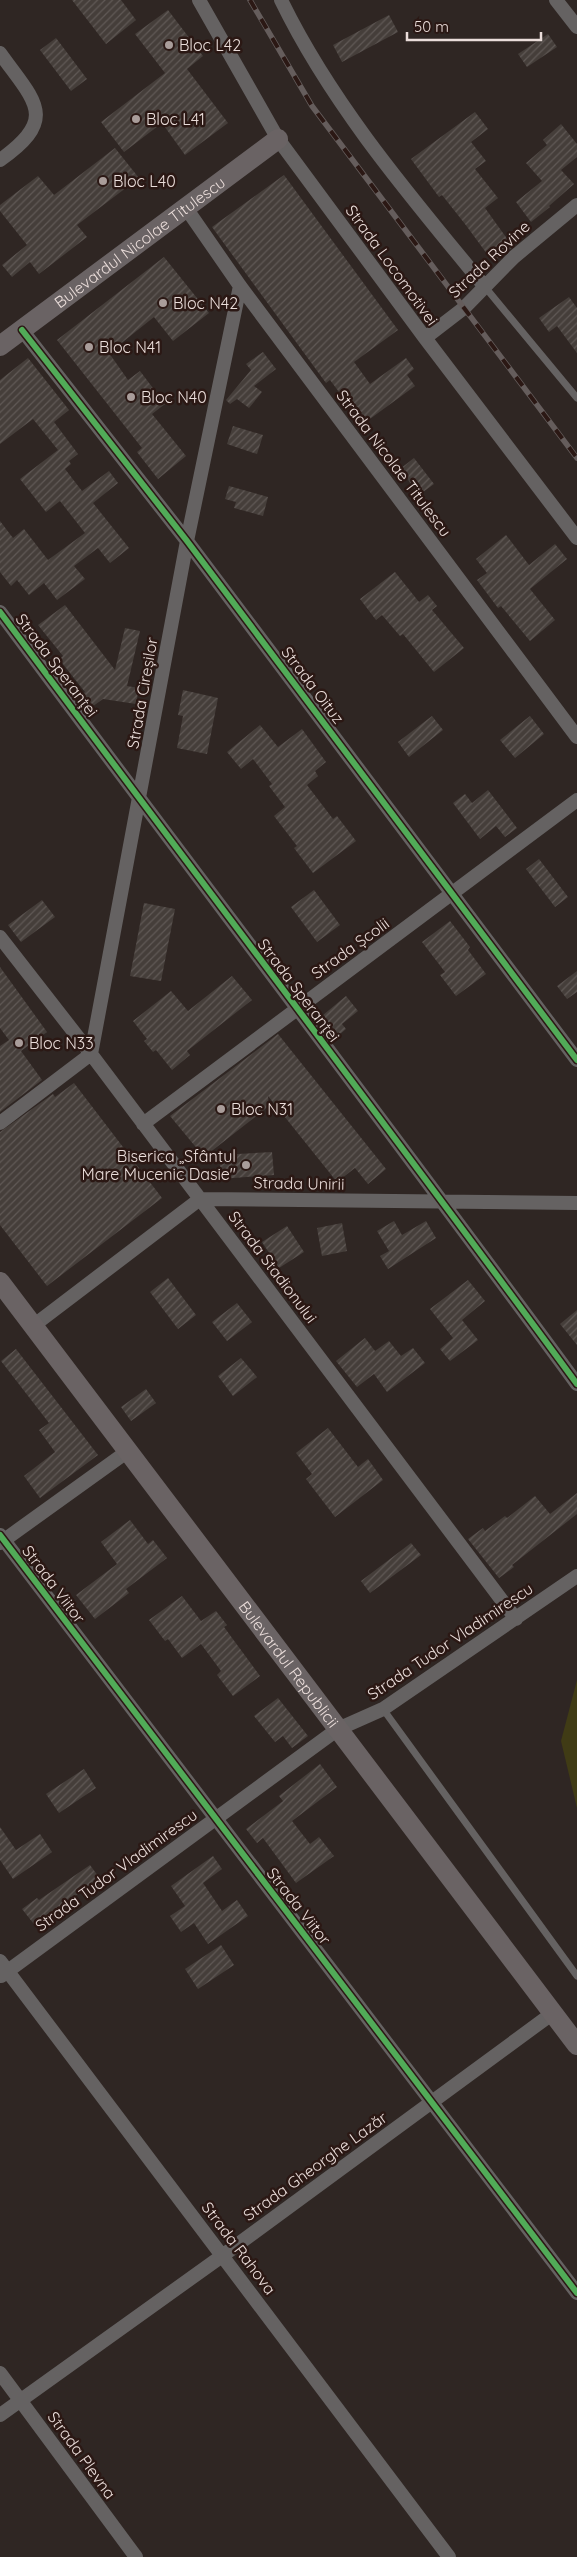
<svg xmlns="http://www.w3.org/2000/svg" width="577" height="2557" font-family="Quicksand,sans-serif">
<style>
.garden{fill:#403b15}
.building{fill:url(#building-hatch)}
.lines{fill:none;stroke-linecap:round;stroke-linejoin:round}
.service{stroke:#656262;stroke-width:7}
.minor{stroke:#656262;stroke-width:14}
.secondary{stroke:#6a6364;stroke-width:20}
.rail-casing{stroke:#655d5c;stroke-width:5.5}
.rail{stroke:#2b1814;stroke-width:4;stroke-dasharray:11;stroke-linecap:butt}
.cycleway-casing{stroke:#2b1814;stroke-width:9}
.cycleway{stroke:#51ab58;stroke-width:6}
.poi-dot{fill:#a99d9a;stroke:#2b1814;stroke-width:2}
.labels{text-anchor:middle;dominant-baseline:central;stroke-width:5;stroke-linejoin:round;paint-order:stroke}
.poi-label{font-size:16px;fill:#eaddda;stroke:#2b1814;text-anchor:start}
.street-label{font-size:16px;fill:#eaddda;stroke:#2b1814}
</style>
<defs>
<pattern id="building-hatch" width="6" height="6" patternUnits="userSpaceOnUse" patternTransform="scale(1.25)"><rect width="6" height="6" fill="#453e3a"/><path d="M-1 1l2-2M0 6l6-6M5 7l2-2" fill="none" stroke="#605956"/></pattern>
</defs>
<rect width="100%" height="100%" fill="#2f2623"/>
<path class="garden" d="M 577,1680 L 577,1808 L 561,1741 Z"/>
<path class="building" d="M 72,0 L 121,0 L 136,20 L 106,44 Z
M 168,10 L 203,56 L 187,69 L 228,123 L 185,155 L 162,123 L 124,152 L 101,122 L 165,73 L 135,34 Z
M 389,15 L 398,32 L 342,62 L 333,45 Z
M 548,34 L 557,47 L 527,67 L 518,54 Z
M 56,38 L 87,79 L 71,91 L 40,50 Z
M 475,112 L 488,129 L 471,142 L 486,161 L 475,169 L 498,198 L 485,208 L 513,247 L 493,262 L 465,224 L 442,195 L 439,197 L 411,159 Z
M 561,124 L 577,144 L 577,157 L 561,170 L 574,184 L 549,206 L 550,207 L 531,222 L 516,202 L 542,181 L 526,163 L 547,145 L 543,140 Z
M 115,148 L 139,178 L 77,225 L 87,237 L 39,274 L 30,262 L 12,277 L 2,265 L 27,245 L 0,211 L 0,205 L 38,176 L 54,195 Z
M 284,175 L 398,330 L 354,362 L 370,384 L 406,358 L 414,369 L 407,375 L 415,386 L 363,424 L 330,380 L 326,383 L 212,227 Z
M 164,257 L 209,313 L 173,341 L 154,317 L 109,353 L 128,380 L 140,371 L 165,404 L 152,414 L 186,456 L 158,479 L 137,452 L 142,448 L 57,340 Z
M 569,297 L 577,308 L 577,353 L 557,326 L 549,332 L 539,318 Z
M 263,352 L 276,369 L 254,386 L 262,392 L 249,408 L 237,399 L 230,404 L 226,400 L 251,370 L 246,364 Z
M 28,358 L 69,410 L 54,422 L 78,454 L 69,461 L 71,464 L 65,469 L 82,491 L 109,471 L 118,483 L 93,503 L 129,548 L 110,563 L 98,548 L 74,566 L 85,579 L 57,600 L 44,583 L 29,595 L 17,580 L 11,586 L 0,572 L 0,521 L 13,538 L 24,529 L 48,560 L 85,533 L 60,501 L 46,512 L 20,479 L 58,450 L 33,419 L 0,444 L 0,380 Z
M 233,426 L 263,435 L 257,454 L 227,444 Z
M 414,458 L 434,484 L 419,495 L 400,469 Z
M 229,486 L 268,497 L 263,516 L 234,508 L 236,502 L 225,499 Z
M 506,535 L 529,565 L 555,544 L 567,559 L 530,589 L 555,620 L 530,641 L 501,606 L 498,608 L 477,580 L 487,573 L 476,559 Z
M 395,572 L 419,602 L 428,595 L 437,606 L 432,610 L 464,648 L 434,672 L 403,634 L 400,636 L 382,615 L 376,620 L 360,599 Z
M 65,605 L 115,670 L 125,628 L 140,631 L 127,686 L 139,688 L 136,704 L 103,699 L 89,709 L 80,696 L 85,692 L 59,659 L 63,656 L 38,625 Z
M 183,690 L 218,698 L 207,754 L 177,748 L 183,716 L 178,715 Z
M 432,716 L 443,730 L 409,757 L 398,742 Z
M 530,716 L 544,734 L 515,758 L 500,740 Z
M 260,725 L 278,747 L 302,729 L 326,762 L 315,771 L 318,776 L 307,785 L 333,819 L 337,816 L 356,841 L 313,873 L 294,848 L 297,846 L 274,816 L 285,807 L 269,786 L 272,784 L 253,759 L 241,769 L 227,752 Z
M 488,790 L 517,828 L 505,837 L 496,826 L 480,839 L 453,803 L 465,794 L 472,803 Z
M 539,859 L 568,897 L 555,907 L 526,869 Z
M 314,890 L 340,925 L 317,942 L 291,907 Z
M 42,900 L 55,917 L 21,942 L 8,925 Z
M 144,903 L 175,909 L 161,981 L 130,976 Z
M 450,921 L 470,947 L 468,950 L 486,974 L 456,996 L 440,975 L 445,972 L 422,942 Z
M 0,967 L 47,1032 L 21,1051 L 42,1080 L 0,1112 L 0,1046 L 9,1040 L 0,1028 Z
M 577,971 L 577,992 L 567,999 L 557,986 Z
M 232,976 L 252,1000 L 187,1051 L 190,1055 L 172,1070 L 156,1050 L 153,1052 L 144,1041 L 147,1039 L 133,1021 L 171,991 L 188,1011 Z
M 346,996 L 358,1011 L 342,1024 L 346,1029 L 333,1040 L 317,1020 Z
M 278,1034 L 386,1169 L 368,1184 L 355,1168 L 337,1182 L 268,1096 L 269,1106 L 204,1157 L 170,1116 Z
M 74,1083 L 162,1198 L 47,1286 L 0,1225 L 0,1132 L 53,1094 L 55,1097 Z
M 272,1152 L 274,1175 L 221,1179 L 219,1155 Z
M 394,1221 L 402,1235 L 426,1221 L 436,1238 L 388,1269 L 380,1256 L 389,1251 L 377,1231 Z
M 342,1223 L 347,1251 L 322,1256 L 317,1228 Z
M 287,1226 L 304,1252 L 279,1268 L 262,1242 Z
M 168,1278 L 196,1315 L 178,1329 L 150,1292 Z
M 468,1280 L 485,1301 L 462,1320 L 478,1340 L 450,1361 L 440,1349 L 453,1338 L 430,1309 Z
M 237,1303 L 252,1322 L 227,1341 L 212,1322 Z
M 577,1310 L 577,1345 L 560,1324 Z
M 365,1338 L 375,1351 L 389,1341 L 401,1356 L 413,1348 L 425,1363 L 387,1392 L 374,1374 L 357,1387 L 336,1361 Z
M 16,1349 L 98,1455 L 40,1498 L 24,1476 L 55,1452 L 39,1430 L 49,1423 L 1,1361 Z
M 241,1358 L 257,1377 L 233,1396 L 218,1376 Z
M 146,1389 L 156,1403 L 131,1421 L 121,1407 Z
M 328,1428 L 358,1467 L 368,1459 L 383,1480 L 335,1517 L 306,1479 L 312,1474 L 296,1453 Z
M 577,1493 L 577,1514 L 512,1565 L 514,1567 L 499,1578 L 468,1539 L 483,1528 L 485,1531 L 505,1516 L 507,1518 L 535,1496 L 550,1514 Z
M 130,1520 L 148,1544 L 153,1540 L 167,1558 L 126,1589 L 129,1593 L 95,1619 L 76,1595 L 117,1564 L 101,1542 Z
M 411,1543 L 421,1555 L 370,1593 L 361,1581 Z
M 182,1596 L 201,1621 L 216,1611 L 227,1625 L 224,1627 L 260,1676 L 233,1696 L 217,1675 L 221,1671 L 201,1644 L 182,1658 L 168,1639 L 165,1641 L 149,1620 Z
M 278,1698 L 308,1736 L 292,1748 L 283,1736 L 275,1742 L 254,1716 Z
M 320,1764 L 337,1787 L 292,1821 L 310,1844 L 319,1837 L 334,1856 L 296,1883 L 263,1838 L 257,1843 L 246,1829 L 283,1801 L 279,1796 Z
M 84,1769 L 96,1788 L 59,1813 L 46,1794 Z
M 0,1827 L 16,1850 L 40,1834 L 52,1852 L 13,1879 L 0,1860 Z
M 213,1856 L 222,1869 L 203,1883 L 222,1911 L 237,1900 L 248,1916 L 208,1944 L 194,1923 L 181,1932 L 170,1916 L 185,1906 L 171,1886 Z
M 90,1865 L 104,1884 L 89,1895 L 85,1889 L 49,1914 L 52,1918 L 37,1928 L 22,1909 L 37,1898 L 39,1900 Z
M 221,1945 L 234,1965 L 198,1989 L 185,1969 Z"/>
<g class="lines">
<path class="service" d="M 485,287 L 577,398
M 383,1709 L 577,1976"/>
<path class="minor" d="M 199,0 L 278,139 L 425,338 L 577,538
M 281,0 C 332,105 411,197 485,287
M 556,0 L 577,27
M 0,53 C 34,101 60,118 0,160
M 186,208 L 240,286 L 577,737
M 22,330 L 187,541 L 577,1060
M 425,338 L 464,308 L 514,257 L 577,205
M 0,612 C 192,870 387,1125 577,1384
M 0,937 L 91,1054 L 516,1619
M 0,1123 L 91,1054 L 187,541 L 240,286
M 143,1124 L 577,800
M 33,1326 L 200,1199 L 577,1203
M 0,1535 L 577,2293
M 0,1543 L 128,1451
M 0,1961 L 449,2557
M 1,1976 L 338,1729 L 383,1709 L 577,1576
M 0,2373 L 136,2557
M 0,2415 L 222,2256 L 553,2013"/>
<g class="secondary">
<path id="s1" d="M 0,346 L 278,139"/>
<path id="s2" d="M 0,1282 L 577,2045"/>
</g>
<g class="rail-casing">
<path id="rail" d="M 250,0 L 312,106 L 577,458"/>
</g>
<use href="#rail" class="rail"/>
<g class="cycleway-casing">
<path id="cycleway" d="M 22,330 L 187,541 L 577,1060
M 0,612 C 192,870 387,1125 577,1384
M 0,1535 L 577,2293"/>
</g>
<use href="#cycleway" class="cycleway"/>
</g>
<g class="poi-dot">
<circle cx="169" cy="45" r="5"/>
<circle cx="136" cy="119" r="5"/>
<circle cx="103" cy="181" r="5"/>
<circle cx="163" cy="303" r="5"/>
<circle cx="89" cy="347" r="5"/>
<circle cx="131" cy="397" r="5"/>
<circle cx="19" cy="1043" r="5"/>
<circle cx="221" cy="1109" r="5"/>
<circle cx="246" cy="1165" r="5"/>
</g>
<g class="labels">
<g class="poi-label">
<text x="179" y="45">Bloc L42</text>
<text x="146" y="119">Bloc L41</text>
<text x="113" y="181">Bloc L40</text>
<text x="173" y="303">Bloc N42</text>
<text x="99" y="347">Bloc N41</text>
<text x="141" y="397">Bloc N40</text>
<text x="29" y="1043">Bloc N33</text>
<text x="231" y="1109">Bloc N31</text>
<text x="236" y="1156" text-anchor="end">Biserica „Sfântul<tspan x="236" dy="18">Mare Mucenic Dasie"</tspan></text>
</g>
<g class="street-label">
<text stroke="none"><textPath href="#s1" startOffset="174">Bulevardul Nicolae Titulescu</textPath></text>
<text transform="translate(489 259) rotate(-43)">Strada Rovine</text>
<text transform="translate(392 265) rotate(54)">Strada Locomotivei</text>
<text transform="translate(394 463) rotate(53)">Strada Nicolae Titulescu</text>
<text transform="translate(57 665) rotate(53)">Strada Speranței</text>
<text transform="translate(313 685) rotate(53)">Strada Oituz</text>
<text transform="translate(142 693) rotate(-80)">Strada Cireșilor</text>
<text transform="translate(350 948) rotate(-36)">Strada Școlii</text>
<text transform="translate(299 990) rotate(53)">Strada Speranței</text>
<text transform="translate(299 1183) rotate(1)">Strada Unirii</text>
<text transform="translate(273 1267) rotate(53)">Strada Stadionului</text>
<text transform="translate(54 1584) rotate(53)">Strada Viitor</text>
<text transform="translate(450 1641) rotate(-34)">Strada Tudor Vladimirescu</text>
<text stroke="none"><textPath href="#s2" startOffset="479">Bulevardul Republicii</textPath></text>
<text transform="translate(116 1870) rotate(-36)">Strada Tudor Vladimirescu</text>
<text transform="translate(299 1906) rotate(52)">Strada Viitor</text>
<text transform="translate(315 2166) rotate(-36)">Strada Gheorghe Lazăr</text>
<text transform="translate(239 2248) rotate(53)">Strada Rahova</text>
<text transform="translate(82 2455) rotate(54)">Strada Plevna</text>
</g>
</g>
<path d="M407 32v8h134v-8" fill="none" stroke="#eaddda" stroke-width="2.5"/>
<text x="414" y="32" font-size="15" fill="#eaddda" stroke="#2b1814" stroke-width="4" paint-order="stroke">50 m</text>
</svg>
